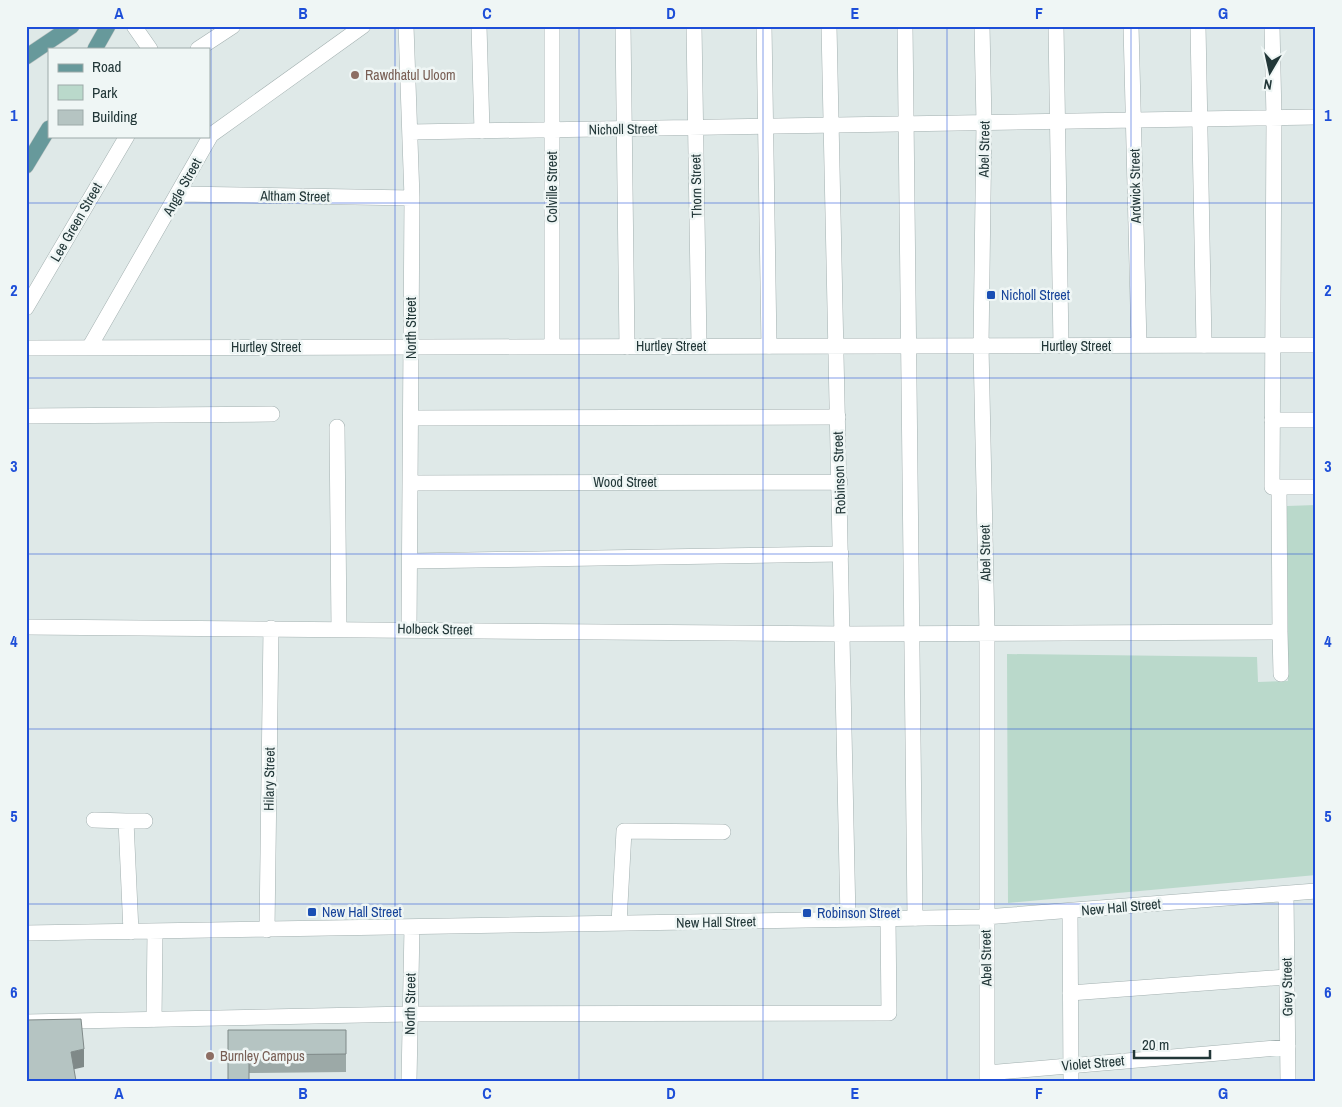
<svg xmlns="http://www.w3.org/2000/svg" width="1342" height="1107" font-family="'Archivo Narrow',sans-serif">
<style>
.green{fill:#bad9cb}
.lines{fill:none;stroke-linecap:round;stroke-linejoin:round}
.lane-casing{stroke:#a3b0b0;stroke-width:16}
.street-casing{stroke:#a3b0b0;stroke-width:16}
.primary-casing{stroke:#bdc3c3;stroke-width:16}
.lane{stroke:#fff;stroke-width:15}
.street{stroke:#fff;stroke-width:15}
.primary{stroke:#67999b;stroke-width:15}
.wall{fill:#9ca9a7}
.shaded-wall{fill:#7f8988}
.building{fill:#b5c4c2;stroke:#7f8988}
.grid{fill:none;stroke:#1d4ed8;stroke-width:1;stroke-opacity:0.55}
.education-dot{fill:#8d6e63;stroke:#eff6f5;stroke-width:2}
.transit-dot{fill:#1a4fb4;stroke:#eff6f5;stroke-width:2}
.labels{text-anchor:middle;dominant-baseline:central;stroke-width:5;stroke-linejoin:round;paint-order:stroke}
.education-label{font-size:14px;fill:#785e54;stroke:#eff6f5;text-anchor:start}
.street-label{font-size:14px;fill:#223738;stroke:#eff6f5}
.transit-label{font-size:14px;fill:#164399;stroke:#eff6f5;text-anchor:start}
.neatline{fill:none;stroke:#1d4ed8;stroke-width:2}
.grid-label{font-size:16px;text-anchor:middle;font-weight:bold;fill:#1d4ed8}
</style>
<rect width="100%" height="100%" fill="#dfe9e8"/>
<path class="green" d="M 1316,505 L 1316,875 L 1008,903 L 1007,654 L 1257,657 L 1258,682 L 1288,681 L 1287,506 Z"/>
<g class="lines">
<g class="lane-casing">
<path id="lane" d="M 479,26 L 482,131
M 623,26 L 627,347
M 764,26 L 769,346
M 905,26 L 915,918
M 1056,26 L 1061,346
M 1198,26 L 1204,345
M 198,49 L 233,26
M 26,308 L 127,136
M 26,416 L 272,414
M 411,418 L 838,417
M 1272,420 L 1316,420
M 337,427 L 339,628
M 410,561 L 841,554
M 1070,911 L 1071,1081
M 1070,993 L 1286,977
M 26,1022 L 410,1014 L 889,1013 L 888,919"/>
</g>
<g class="street-casing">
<path id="street" d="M 134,26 L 150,49
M 406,26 L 412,198 L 409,629
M 552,26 L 552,347
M 694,26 L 699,346
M 829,26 L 848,919
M 982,26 L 984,123 L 981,346 L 987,632 L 987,1081
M 1131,26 L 1139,345
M 1272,26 L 1274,118 L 1272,487 L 1316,487
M 411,132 L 1316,117
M 179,194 L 412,198
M 26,348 L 1316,345
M 89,348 L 211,135 L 363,26
M 411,483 L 840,482
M 26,627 L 843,634 L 1280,632 L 1279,487
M 1280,632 L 1281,674
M 94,820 L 126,821 L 131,932
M 126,821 L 145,821
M 1286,894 L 1288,1081
M 619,923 L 624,831 L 723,832
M 267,930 L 271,628
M 26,933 L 985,917 L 1316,891
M 154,1019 L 155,932
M 987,1073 L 1288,1047
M 409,1081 L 412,927"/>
</g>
<g class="primary-casing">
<path id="primary" d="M 95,49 L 108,26
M 26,57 L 72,26
M 26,166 L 49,128"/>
</g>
<use href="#lane" class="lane"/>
<use href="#street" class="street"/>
<use href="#primary" class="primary"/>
</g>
<path class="wall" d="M 228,1030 L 346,1030 L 346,1072 L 249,1073 Z"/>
<path class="shaded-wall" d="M 84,1049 L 84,1067 L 71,1070 L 71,1052 Z"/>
<path class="building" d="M 81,1019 L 84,1049 L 71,1052 L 76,1081 L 26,1081 L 26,1020 Z
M 228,1030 L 346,1030 L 346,1054 L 249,1055 L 249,1081 L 228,1081 Z"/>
<path class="grid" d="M 211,26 L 211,1081M 395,26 L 395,1081M 579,26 L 579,1081M 763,26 L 763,1081M 947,26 L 947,1081M 1131,26 L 1131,1081M 26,203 L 1316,203M 26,378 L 1316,378M 26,554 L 1316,554M 26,729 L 1316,729M 26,904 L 1316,904"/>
<g class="education-dot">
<circle cx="355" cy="75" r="5"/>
<circle cx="210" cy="1056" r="5"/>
</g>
<g class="transit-dot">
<rect x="986" y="290" width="10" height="10" rx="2.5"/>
<rect x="307" y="907" width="10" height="10" rx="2.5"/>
<rect x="802" y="908" width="10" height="10" rx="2.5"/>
</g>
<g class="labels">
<g class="education-label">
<text x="365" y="75">Rawdhatul Uloom</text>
<text x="220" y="1056">Burnley Campus</text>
</g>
<g class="street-label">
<text transform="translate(623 129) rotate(-1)">Nicholl Street</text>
<text transform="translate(984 149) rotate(-89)">Abel Street</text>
<text transform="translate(696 186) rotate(-91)">Thorn Street</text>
<text transform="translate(1135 186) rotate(-91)">Ardwick Street</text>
<text transform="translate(182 187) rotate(-61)">Angle Street</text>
<text transform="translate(552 187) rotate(-90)">Colville Street</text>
<text transform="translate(295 196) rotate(1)">Altham Street</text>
<text transform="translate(76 222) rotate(-60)">Lee Green Street</text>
<text transform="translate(411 328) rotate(-90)">North Street</text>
<text x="671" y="346">Hurtley Street</text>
<text x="1076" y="346">Hurtley Street</text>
<text x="266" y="347">Hurtley Street</text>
<text transform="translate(839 473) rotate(-92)">Robinson Street</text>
<text x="625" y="482">Wood Street</text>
<text transform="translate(985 553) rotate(-91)">Abel Street</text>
<text transform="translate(435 629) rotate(1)">Holbeck Street</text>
<text transform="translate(269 779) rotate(-89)">Hilary Street</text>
<text transform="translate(1121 907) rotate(-5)">New Hall Street</text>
<text transform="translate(716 922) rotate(-1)">New Hall Street</text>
<text transform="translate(986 958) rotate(-91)">Abel Street</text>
<text transform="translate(1287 987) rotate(-91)">Grey Street</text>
<text transform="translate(410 1004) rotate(-89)">North Street</text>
<text transform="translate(1093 1063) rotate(-5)">Violet Street</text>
</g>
<g class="transit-label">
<text x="1001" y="295">Nicholl Street</text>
<text x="322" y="912">New Hall Street</text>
<text x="817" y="913">Robinson Street</text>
</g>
</g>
<rect width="1342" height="1107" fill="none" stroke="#eff6f5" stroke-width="55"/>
<rect x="48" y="48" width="162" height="90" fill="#eff6f5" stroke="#9daaa9"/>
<rect x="58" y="64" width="25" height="8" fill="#67999b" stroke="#9daaa9"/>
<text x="92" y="72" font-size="15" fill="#223738">Road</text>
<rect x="58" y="85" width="25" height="15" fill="#bad9cb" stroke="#9daaa9"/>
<text x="92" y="98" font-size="15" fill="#223738">Park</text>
<rect x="58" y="110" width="25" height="15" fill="#b5c4c2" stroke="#9daaa9"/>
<text x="92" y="122" font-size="15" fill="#223738">Building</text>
<g transform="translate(1270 72) rotate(189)" stroke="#eff6f5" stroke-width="4" paint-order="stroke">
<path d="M0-4L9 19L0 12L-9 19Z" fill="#223738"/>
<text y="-8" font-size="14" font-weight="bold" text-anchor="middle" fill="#223738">N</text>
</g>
<path d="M1134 1050v8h76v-8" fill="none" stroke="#223738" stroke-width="2.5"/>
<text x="1142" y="1050" font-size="15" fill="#223738" stroke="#eff6f5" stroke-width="4" paint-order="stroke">20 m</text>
<rect x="28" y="28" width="1286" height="1052" class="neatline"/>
<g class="grid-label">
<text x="119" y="19">A</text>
<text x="303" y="19">B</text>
<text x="487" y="19">C</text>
<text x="671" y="19">D</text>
<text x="855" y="19">E</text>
<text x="1039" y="19">F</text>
<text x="1223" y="19">G</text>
<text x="14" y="121">1</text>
<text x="1328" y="121">1</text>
<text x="14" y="296">2</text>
<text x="1328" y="296">2</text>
<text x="14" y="472">3</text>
<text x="1328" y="472">3</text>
<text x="14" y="647">4</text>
<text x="1328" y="647">4</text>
<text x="14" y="822">5</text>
<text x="1328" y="822">5</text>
<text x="14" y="998">6</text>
<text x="1328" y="998">6</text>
<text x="119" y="1099">A</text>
<text x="303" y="1099">B</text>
<text x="487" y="1099">C</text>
<text x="671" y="1099">D</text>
<text x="855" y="1099">E</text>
<text x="1039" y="1099">F</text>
<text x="1223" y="1099">G</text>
</g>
</svg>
